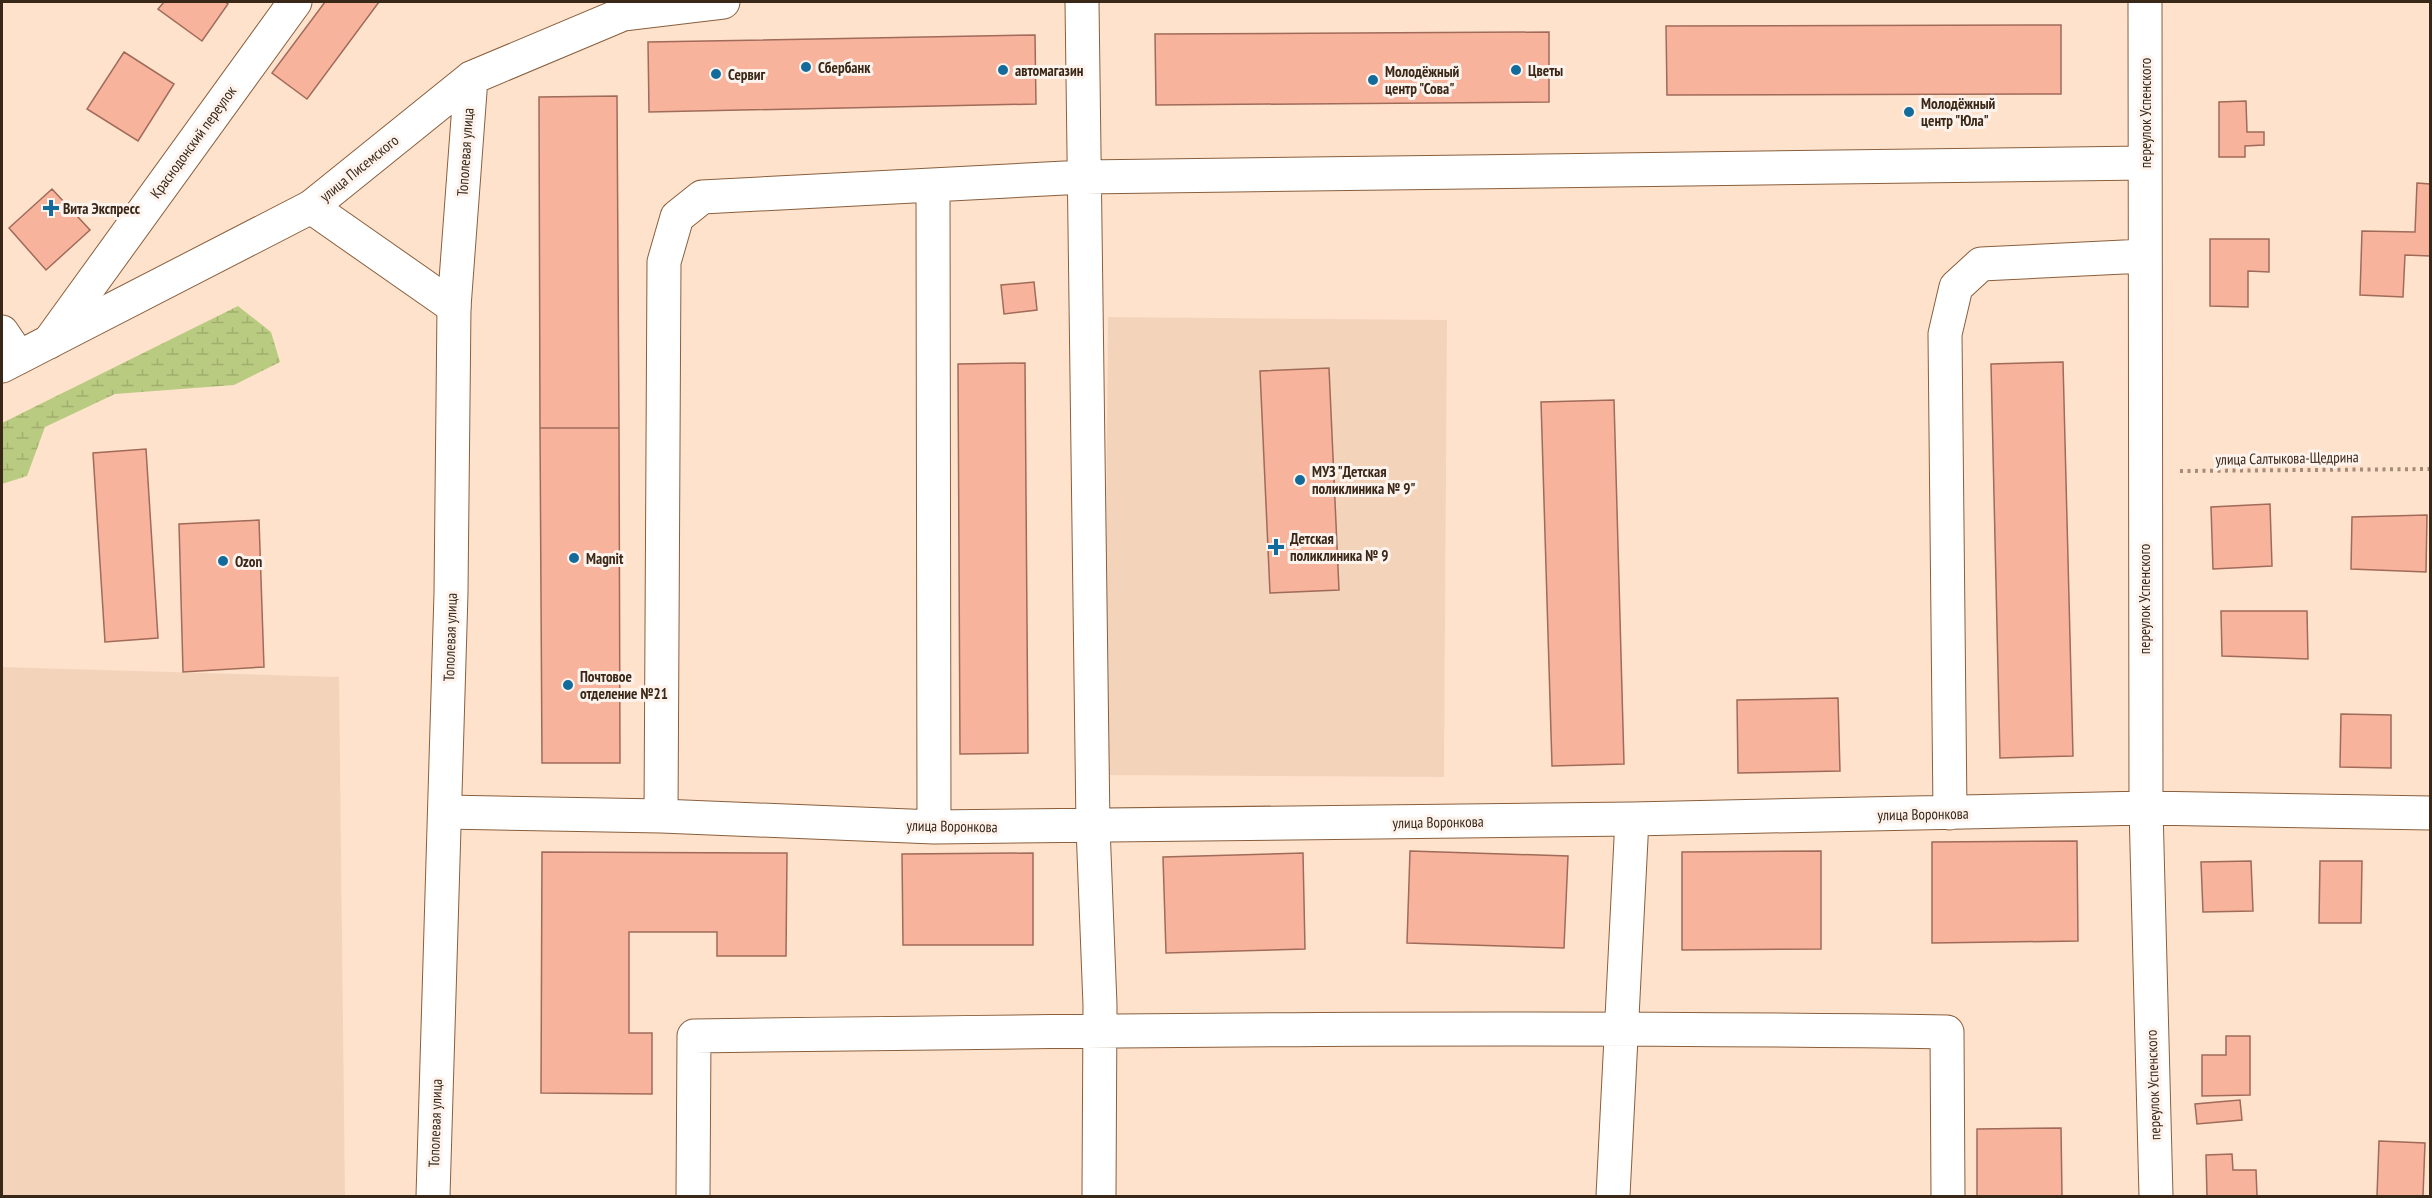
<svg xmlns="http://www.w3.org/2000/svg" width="2432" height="1198" font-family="'PT Sans Narrow',sans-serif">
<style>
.built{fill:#f4d3bb}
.wetland{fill:url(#wetland-marsh)}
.building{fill:#f7b39c;stroke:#a06b59;stroke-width:1.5}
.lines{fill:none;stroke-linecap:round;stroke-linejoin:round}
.minor-casing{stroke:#895f3d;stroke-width:35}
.major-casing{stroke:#895f3d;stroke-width:35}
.path{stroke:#a48c7a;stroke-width:4;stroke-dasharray:3 4.5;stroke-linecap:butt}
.minor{stroke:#fff;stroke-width:33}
.major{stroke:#fff;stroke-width:33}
.poi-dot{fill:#136b9b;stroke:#fdf3ec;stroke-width:2}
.labels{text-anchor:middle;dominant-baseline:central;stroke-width:6;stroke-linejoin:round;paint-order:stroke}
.poi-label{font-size:15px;font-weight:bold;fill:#392718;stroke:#fdf3ec;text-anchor:start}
.street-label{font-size:15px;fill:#392718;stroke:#fdf3ec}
</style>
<defs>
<pattern id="wetland-marsh" width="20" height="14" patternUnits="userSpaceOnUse" patternTransform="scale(1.5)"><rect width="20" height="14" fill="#b9cb80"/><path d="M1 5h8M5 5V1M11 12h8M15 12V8" fill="none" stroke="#a0ae6e"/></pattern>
</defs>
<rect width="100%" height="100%" fill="#ffe2cc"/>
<path class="built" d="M 1108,317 L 1447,320 L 1444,777 L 1104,775 Z
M 2,667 L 339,677 L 345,1196 L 2,1196 Z"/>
<path class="wetland" d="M 238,306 L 271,332 L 280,362 L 234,385 L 115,394 L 45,427 L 27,476 L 2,484 L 2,423 Z"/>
<path class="building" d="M 164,2 L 225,2 L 228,4 L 202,41 L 158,9 Z
M 325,2 L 379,2 L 307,99 L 272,73 Z
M 2061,25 L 2061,94 L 1667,95 L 1666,26 Z
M 1549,32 L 1549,102 L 1156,105 L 1155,34 Z
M 1035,35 L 1036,104 L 649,112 L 648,42 Z
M 124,52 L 174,84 L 138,141 L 87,109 Z
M 617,96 L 619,428 L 540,428 L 539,97 Z
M 2246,101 L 2247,132 L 2264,132 L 2264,145 L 2245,146 L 2245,157 L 2219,157 L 2219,102 Z
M 2417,183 L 2430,184 L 2430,256 L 2405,255 L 2403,297 L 2360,295 L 2362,231 L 2415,232 Z
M 52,189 L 90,230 L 46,270 L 9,228 Z
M 2210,239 L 2269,239 L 2269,272 L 2248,271 L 2248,307 L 2210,306 Z
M 1034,282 L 1037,310 L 1004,314 L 1001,285 Z
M 2063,362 L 2073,756 L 2000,758 L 1991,364 Z
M 1025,363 L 1028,753 L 960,754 L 958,364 Z
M 1329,368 L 1339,590 L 1270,593 L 1260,371 Z
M 1614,400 L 1624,764 L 1552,766 L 1541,402 Z
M 540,428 L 619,428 L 620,763 L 542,763 Z
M 146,449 L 158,638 L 105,642 L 93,453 Z
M 2270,504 L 2272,566 L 2213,569 L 2211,507 Z
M 2427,515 L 2426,572 L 2351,569 L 2352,517 Z
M 259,520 L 264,667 L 183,672 L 179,524 Z
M 2221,611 L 2307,611 L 2308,659 L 2222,656 Z
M 1838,698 L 1840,771 L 1738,773 L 1737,700 Z
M 2341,714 L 2391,715 L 2391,768 L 2340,767 Z
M 2077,841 L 2078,941 L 1932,943 L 1932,842 Z
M 1410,851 L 1568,856 L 1564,948 L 1407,943 Z
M 1821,851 L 1821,949 L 1682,950 L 1682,852 Z
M 542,852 L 787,853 L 786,956 L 717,956 L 717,932 L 629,932 L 629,1033 L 652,1033 L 652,1094 L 541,1093 Z
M 1033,853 L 1033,945 L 903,945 L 902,854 Z
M 1303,853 L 1305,949 L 1166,953 L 1163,857 Z
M 2251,861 L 2253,911 L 2203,912 L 2201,862 Z
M 2320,861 L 2362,861 L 2361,923 L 2319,923 Z
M 2226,1036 L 2250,1036 L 2250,1095 L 2202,1096 L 2202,1055 L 2226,1055 Z
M 2240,1100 L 2242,1120 L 2197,1124 L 2195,1104 Z
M 2061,1128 L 2062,1196 L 1977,1196 L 1977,1129 Z
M 2379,1141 L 2425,1143 L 2423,1196 L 2377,1196 Z
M 2232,1154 L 2233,1170 L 2256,1170 L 2257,1196 L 2207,1196 L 2206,1155 Z"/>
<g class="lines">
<g class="minor-casing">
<path id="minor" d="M 1082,2 L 1093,827 L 1100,1005 L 1099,1196
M 2145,2 L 2146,808 L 2156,1196
M 933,185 L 934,827
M 311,207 L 454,307
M 2,332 L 19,357
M 49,342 L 295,2
M 445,812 L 661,816 L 934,827 L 1632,819 L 2146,808 L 2430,813
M 1950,813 L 1945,334 L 1956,287 L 1981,264 L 2144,256
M 661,816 L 664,262 L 677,217 L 702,197 L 1084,177 L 2144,163
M 693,1196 L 694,1036 C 1112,1030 1529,1026 1947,1032 L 1948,1196
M 1613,1196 L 1632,819"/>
</g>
<g class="major-casing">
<path id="major" d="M 2,366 L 311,207 L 471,78 L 623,14 L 723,2
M 433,1196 L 451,593 L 454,307 L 471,78"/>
</g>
<path class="path" d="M 2180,471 L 2430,469"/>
<use href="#minor" class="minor"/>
<use href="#major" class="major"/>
</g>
<g class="poi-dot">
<circle cx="806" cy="67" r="6"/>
<circle cx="1003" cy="70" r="6"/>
<circle cx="1516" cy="70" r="6"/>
<circle cx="716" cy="74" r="6"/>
<circle cx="1373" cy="80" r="6"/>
<circle cx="1909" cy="112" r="6"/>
<path d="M48 199h6v6h6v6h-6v6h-6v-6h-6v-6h6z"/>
<circle cx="1300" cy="480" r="6"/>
<path d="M1273 538h6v6h6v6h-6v6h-6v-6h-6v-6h6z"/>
<circle cx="574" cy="558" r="6"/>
<circle cx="223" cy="561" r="6"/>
<circle cx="568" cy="685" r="6"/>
</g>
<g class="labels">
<g class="poi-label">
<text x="818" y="67">Сбербанк</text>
<text x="1015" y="70">автомагазин</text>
<text x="1528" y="70">Цветы</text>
<text x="1385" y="71">Молодёжный<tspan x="1385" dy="17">центр "Сова"</tspan></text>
<text x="728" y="74">Сервиг</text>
<text x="1921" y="103">Молодёжный<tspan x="1921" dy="17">центр "Юла"</tspan></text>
<text x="63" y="208">Вита Экспресс</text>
<text x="1312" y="471">МУЗ "Детская<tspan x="1312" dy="17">поликлиника № 9"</tspan></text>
<text x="1290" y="538">Детская<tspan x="1290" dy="17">поликлиника № 9</tspan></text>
<text x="586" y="558">Magnit</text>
<text x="235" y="561">Ozon</text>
<text x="580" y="676">Почтовое<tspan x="580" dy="17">отделение №21</tspan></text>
</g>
<g class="street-label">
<text transform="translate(2145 113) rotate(-90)">переулок Успенского</text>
<text transform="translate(193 142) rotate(-54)">Краснодонский переулок</text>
<text transform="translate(465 152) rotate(-86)">Тополевая улица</text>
<text transform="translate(359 168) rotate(-39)">улица Писемского</text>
<text transform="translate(2287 458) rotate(-1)">улица Салтыкова-Щедрина</text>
<text transform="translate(2144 599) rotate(-90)">переулок Успенского</text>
<text transform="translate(450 637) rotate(-88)">Тополевая улица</text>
<text transform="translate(1923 814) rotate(-1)">улица Воронкова</text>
<text transform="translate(1438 822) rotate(-1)">улица Воронкова</text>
<text transform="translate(952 826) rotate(1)">улица Воронкова</text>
<text transform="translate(2153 1085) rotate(-92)">переулок Успенского</text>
<text transform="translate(435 1123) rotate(-88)">Тополевая улица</text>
</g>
</g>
<rect width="2432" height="1198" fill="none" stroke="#392718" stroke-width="6"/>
</svg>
